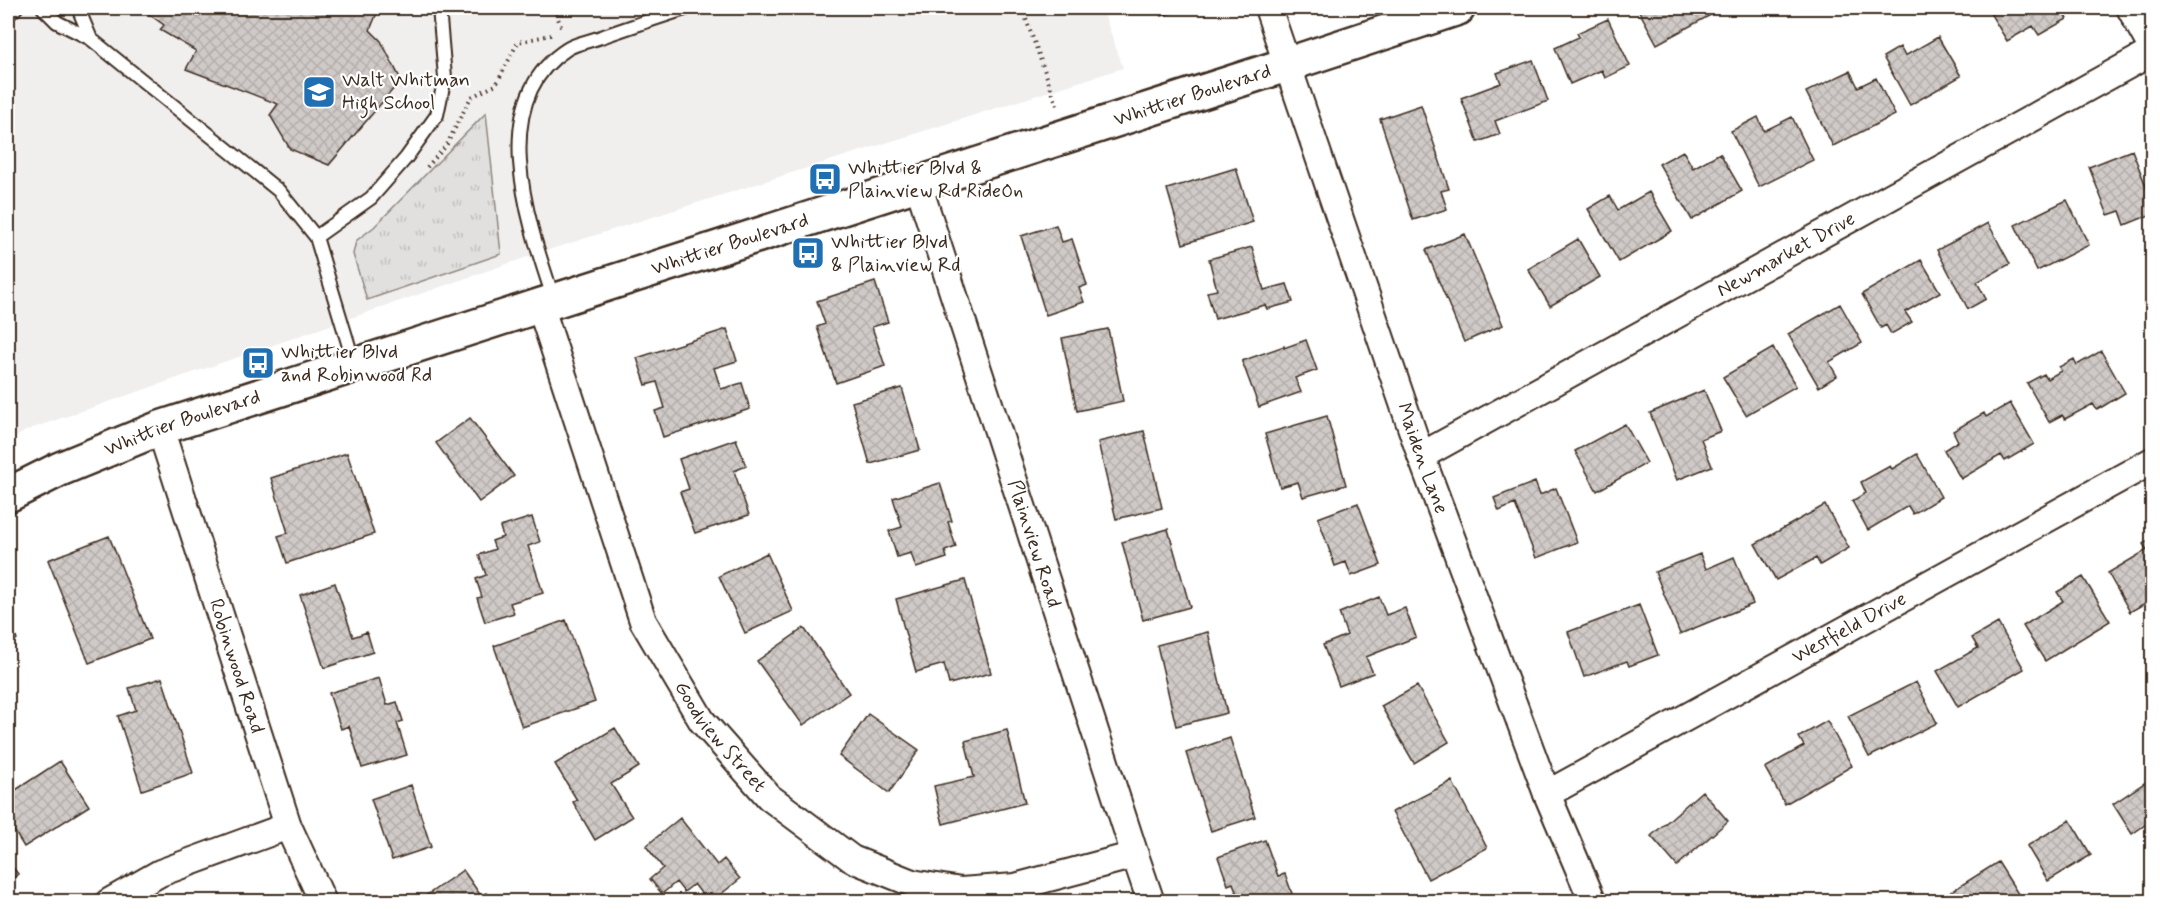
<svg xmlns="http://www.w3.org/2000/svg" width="2160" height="909" font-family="Mynerve,sans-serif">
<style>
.built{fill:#f1efee}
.grass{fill:url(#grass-tufts);stroke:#8e857e;stroke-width:1.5}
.building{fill:url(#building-cross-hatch);stroke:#3b2a1e;stroke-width:1.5}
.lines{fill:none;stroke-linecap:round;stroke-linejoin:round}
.lane-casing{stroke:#3b2a1e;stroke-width:16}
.street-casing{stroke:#3b2a1e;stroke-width:30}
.secondary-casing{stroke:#3b2a1e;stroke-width:38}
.path{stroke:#3b2a1e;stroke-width:4;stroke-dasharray:1.5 4.5;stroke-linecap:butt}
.lane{stroke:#fff;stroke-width:12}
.street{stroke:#fff;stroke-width:26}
.secondary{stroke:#fff;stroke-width:33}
.labels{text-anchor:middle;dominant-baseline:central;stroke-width:4.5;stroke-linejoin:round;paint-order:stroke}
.poi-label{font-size:20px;fill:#3b2a1e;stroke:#fff;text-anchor:start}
.street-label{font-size:20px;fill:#3b2a1e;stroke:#fff}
</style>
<defs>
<pattern id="grass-tufts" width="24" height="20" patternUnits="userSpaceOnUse" patternTransform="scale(1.5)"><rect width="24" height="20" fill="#e2e0de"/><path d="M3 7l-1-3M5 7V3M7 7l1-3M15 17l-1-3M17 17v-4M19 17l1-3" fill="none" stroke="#c3c0be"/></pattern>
<pattern id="building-cross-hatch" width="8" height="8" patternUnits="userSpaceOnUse" patternTransform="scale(1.5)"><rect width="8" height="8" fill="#cfcac7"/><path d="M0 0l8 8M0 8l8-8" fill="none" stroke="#b3aeaa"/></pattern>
</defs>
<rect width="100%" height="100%" fill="#fff"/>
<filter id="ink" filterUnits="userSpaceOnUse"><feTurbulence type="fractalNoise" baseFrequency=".0167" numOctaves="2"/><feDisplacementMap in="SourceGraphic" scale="12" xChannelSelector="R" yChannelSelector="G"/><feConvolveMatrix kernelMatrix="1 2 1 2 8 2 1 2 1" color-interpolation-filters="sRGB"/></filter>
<g filter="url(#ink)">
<path class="built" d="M 8,8 L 1102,8 L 1123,68 L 539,253 L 27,430 L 8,442 Z"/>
<path class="grass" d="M 486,113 L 501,254 L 367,300 L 353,254 L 356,241 L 374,227 Z"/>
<path class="building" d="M 140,8 L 379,8 L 370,30 L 381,41 L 401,80 L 329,165 L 290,149 L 270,115 L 278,104 L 186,69 L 196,51 L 160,30 L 164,25 Z
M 1158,8 L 1188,8 L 1161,16 Z
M 1640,8 L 1716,8 L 1718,11 L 1657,44 L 1638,9 Z
M 1987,8 L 2060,8 L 2067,19 L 2039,35 L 2033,26 L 2007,41 Z
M 1608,19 L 1630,66 L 1605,78 L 1602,70 L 1570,84 L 1555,48 L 1579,37 L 1577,33 Z
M 1938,37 L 1961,76 L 1910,105 L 1883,57 L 1900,47 L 1905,56 Z
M 1533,60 L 1548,101 L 1495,121 L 1500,134 L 1478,142 L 1461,98 L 1501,83 L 1497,73 Z
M 1850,71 L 1858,87 L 1876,78 L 1895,115 L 1833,146 L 1806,92 Z
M 1421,105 L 1449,189 L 1441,191 L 1447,209 L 1413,220 L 1380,119 Z
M 1758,117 L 1764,131 L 1792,117 L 1813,160 L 1759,187 L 1731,131 Z
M 2132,150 L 2152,202 L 2152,214 L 2125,225 L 2120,211 L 2108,215 L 2089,167 Z
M 1683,151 L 1693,168 L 1720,153 L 1742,191 L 1692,220 L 1659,164 Z
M 1236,168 L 1253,222 L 1183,244 L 1167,189 Z
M 1649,192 L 1672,231 L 1619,262 L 1588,209 L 1610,196 L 1618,210 Z
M 2067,200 L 2089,245 L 2037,271 L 2015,225 Z
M 1988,223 L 2010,264 L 1977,282 L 1986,299 L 1968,309 L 1937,250 Z
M 1056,225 L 1062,242 L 1072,239 L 1087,285 L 1079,288 L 1084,302 L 1046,315 L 1021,236 Z
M 1465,234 L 1503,325 L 1464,342 L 1426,250 Z
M 1578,239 L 1600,277 L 1550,306 L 1528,269 Z
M 1252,247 L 1264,290 L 1287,284 L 1293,302 L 1267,309 L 1265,305 L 1215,319 L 1207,292 L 1217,290 L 1209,259 Z
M 1921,260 L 1940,292 L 1905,312 L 1912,322 L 1891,334 L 1886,325 L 1881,328 L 1862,294 Z
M 875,282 L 888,322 L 872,327 L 885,366 L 836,383 L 817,327 L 825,324 L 817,301 Z
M 2152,299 L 2152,326 L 2144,303 Z
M 1840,304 L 1862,343 L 1829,362 L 1837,376 L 1819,387 L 1788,334 Z
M 727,329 L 737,361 L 714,368 L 721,389 L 742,383 L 750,409 L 663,437 L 655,411 L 665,408 L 657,382 L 646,385 L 637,358 Z
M 1108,329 L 1123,401 L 1077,411 L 1062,338 Z
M 1306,340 L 1317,370 L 1295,378 L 1301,392 L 1259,407 L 1242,361 L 1284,346 L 1284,348 Z
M 1773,348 L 1796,386 L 1746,415 L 1723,377 Z
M 2101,351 L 2125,393 L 2097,410 L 2093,404 L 2065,419 L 2062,415 L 2049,422 L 2027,383 L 2044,374 L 2047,379 L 2061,371 L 2059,367 L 2074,359 L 2077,365 Z
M 902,388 L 920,450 L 870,464 L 852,402 Z
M 1704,390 L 1721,431 L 1701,439 L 1712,466 L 1677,480 L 1650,413 Z
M 2010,403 L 2034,444 L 2005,461 L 2001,455 L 1961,479 L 1944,450 L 1958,441 L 1953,431 L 1984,413 L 1986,417 Z
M 1327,416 L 1346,485 L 1303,497 L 1298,482 L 1280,487 L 1265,434 Z
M 470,418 L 514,476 L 479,502 L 436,443 Z
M 1625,424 L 1647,463 L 1597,491 L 1575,451 Z
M 1144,431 L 1162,508 L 1116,519 L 1098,442 Z
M 736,439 L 746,466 L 734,471 L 749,515 L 695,533 L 680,492 L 689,489 L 679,459 Z
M 347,453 L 374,534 L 287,563 L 278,536 L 288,533 L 271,478 Z
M 1917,454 L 1941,497 L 1913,514 L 1908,506 L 1868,530 L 1852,501 L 1866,493 L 1861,482 L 1890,466 L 1892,469 Z
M 1535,482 L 1540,495 L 1556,488 L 1577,542 L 1536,558 L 1515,504 L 1499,511 L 1494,498 Z
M 940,483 L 952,521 L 948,522 L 956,547 L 945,551 L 947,558 L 916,568 L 911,553 L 897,557 L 889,531 L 902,527 L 893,498 Z
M 1358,503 L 1381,565 L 1351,576 L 1346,562 L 1335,566 L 1318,518 Z
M 1825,505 L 1849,548 L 1820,565 L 1816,558 L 1776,580 L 1755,544 Z
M 532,517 L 540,542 L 528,546 L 543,593 L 510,603 L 514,613 L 485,622 L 477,598 L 482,597 L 476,579 L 486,575 L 479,555 L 495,549 L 492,541 L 503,537 L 500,527 Z
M 1168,529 L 1190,607 L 1143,620 L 1122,542 Z
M 109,536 L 150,639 L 89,663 L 48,560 Z
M 2152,538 L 2152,599 L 2130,612 L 2108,573 L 2147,550 L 2143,544 Z
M 767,553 L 793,611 L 745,633 L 719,576 Z
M 1700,554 L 1706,569 L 1734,557 L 1753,604 L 1680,634 L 1655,572 Z
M 2083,577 L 2110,621 L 2045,661 L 2023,626 L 2063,601 L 2057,592 Z
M 965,580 L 991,673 L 949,684 L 944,664 L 916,672 L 896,599 Z
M 335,583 L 353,637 L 367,632 L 373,652 L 324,668 L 300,595 Z
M 1379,597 L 1386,615 L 1405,608 L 1416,637 L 1366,657 L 1373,673 L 1339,686 L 1323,645 L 1347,635 L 1339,613 Z
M 1639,605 L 1658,655 L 1629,666 L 1627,661 L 1584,677 L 1568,632 Z
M 566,620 L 595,702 L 522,727 L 494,646 Z
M 8,622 L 17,639 L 8,645 Z
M 1998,623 L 2024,669 L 1958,707 L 1937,671 L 1978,648 L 1972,638 Z
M 804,628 L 849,693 L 803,725 L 757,661 Z
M 1208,632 L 1227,713 L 1176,726 L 1157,645 Z
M 162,678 L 193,773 L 142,790 L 118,716 L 136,710 L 129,688 Z
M 379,678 L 387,705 L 397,702 L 403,721 L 397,723 L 407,755 L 362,768 L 349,726 L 341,729 L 329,693 Z
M 1916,682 L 1937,723 L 1869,757 L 1848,716 Z
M 1417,686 L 1449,742 L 1414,763 L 1381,706 Z
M 868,714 L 919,750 L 889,793 L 839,756 Z
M 1827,721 L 1852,766 L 1785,804 L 1765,768 L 1804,746 L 1799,737 Z
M 615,728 L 639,767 L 611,784 L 632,817 L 595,840 L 573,802 L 577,800 L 555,764 Z
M 1007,730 L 1025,803 L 943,824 L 934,786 L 974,777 L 965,741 Z
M 1230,738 L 1255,817 L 1211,831 L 1186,753 Z
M 60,761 L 89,806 L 24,847 L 8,821 L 8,795 Z
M 2152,778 L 2152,820 L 2132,834 L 2113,804 Z
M 1452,781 L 1487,848 L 1428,879 L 1392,812 Z
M 411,785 L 431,847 L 392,860 L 371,799 Z
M 1702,791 L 1728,821 L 1677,866 L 1651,836 Z
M 680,818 L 717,865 L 724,859 L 740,879 L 711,902 L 708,902 L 694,884 L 684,892 L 676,882 L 662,894 L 650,879 L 663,868 L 646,846 Z
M 2070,820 L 2091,855 L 2048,881 L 2027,846 Z
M 1265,840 L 1278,876 L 1285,874 L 1295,902 L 1240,902 L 1233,883 L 1228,885 L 1218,857 Z
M 8,861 L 18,874 L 8,883 Z
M 1998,862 L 2020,897 L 2012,902 L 1943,902 L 1941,898 Z
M 463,870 L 481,896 L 486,893 L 492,902 L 417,902 Z
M 764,893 L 775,902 L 757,902 Z"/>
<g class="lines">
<g class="lane-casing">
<path id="lane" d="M 43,8 L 57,22 L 91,39 L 279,191 L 316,237 L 354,363
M 78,8 L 91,39
M 8,15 L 16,8
M 316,237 L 371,198 L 406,158 L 437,115 L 445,77 L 439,8
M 554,300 C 530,227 484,102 567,49 C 576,43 591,41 601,37 C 630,27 659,17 688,8"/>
</g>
<g class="street-casing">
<g id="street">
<path id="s1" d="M 1268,8 L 1421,456 L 1547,794 L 1593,902"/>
<path d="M 2130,8 L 2152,48"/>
<path id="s2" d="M 918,184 L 1135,855 L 1151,902"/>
<path id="s3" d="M 540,305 L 643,621 L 702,721 L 769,797 L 852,859 L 912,883 L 961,891 L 1015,887 L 1135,855"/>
<path id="s4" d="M 160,428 L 288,826 L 323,902"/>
<path id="s5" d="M 1421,456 L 2152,52"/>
<path id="s6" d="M 1547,794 L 2152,461"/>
<path d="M 109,902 L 160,873 L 288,826"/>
</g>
</g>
<g class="secondary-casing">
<g id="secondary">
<path id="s7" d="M 8,495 L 60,469 L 160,428 L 1286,65 L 1458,8"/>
</g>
</g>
<path class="path" d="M 554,8 L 562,29
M 1022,8 L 1058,108
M 427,167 L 446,146 L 471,97 L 496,85 L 518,42 L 551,35"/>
<use href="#lane" class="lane"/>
<use href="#street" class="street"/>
<use href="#secondary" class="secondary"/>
</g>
</g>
<defs>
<g id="school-square" transform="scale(1.725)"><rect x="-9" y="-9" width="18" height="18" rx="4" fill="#1f6fb2" stroke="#fff"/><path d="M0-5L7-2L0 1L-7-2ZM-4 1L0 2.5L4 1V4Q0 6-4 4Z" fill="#fff"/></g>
<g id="bus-square" transform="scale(1.725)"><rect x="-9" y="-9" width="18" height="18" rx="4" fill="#1f6fb2" stroke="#fff"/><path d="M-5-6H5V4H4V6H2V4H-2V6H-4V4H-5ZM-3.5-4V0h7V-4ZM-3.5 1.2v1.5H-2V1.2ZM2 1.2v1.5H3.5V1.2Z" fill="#fff"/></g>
</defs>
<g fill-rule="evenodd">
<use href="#school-square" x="319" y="92"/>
<use href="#bus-square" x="825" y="179"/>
<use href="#bus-square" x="808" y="253"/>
<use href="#bus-square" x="258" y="363"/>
</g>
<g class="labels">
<g class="poi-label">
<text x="342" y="80">Walt Whitman<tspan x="342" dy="23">High School</tspan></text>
<text x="848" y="168">Whittier Blvd &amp;<tspan x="848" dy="23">Plainview Rd RideOn</tspan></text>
<text x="831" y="242">Whittier Blvd<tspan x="831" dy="23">&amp; Plainview Rd</tspan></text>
<text x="281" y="352">Whittier Blvd<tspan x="281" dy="23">and Robinwood Rd</tspan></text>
</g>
<g class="street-label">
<text stroke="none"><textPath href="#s7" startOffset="1251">Whittier Boulevard</textPath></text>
<text stroke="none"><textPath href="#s7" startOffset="765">Whittier Boulevard</textPath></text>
<text stroke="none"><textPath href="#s5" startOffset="417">Newmarket Drive</textPath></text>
<text stroke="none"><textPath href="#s7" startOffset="189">Whittier Boulevard</textPath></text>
<text stroke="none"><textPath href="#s1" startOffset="476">Maiden Lane</textPath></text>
<text stroke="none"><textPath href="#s2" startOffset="378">Plainview Road</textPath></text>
<text stroke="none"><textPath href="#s6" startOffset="345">Westfield Drive</textPath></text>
<text stroke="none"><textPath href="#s4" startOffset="250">Robinwood Road</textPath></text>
<text stroke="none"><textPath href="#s3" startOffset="472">Goodview Street</textPath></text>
</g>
</g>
<rect width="2160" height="909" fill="none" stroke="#fff" stroke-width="30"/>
<rect x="15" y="15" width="2130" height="879" fill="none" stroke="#3b2a1e" stroke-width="2" filter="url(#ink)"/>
</svg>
